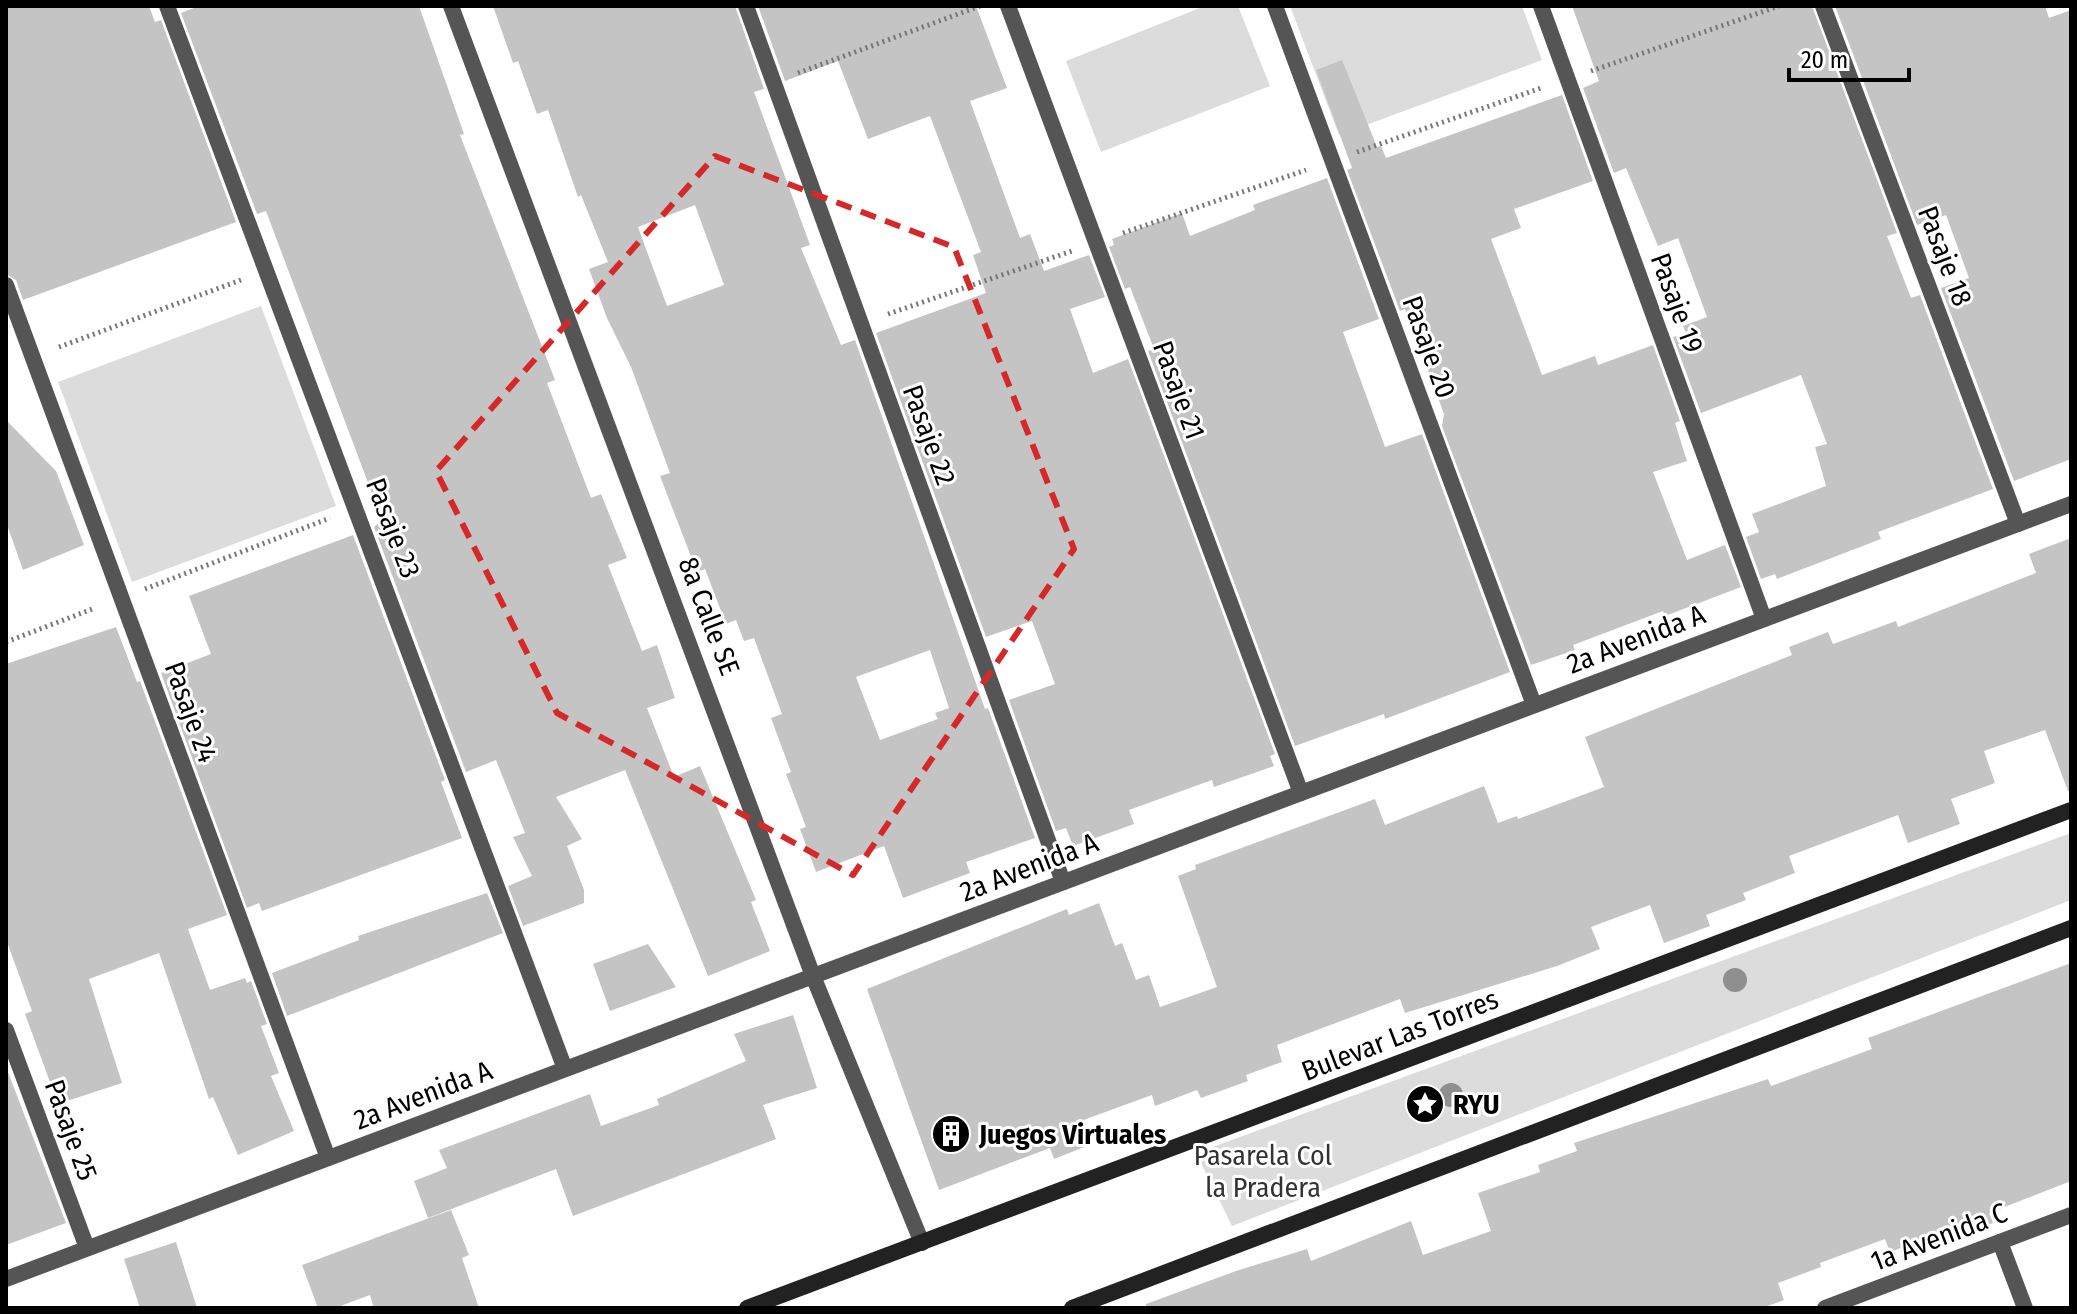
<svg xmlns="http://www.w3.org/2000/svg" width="2077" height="1314" font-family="'Fira Sans Condensed',sans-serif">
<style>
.green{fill:#dcdcdc}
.building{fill:#c4c4c4;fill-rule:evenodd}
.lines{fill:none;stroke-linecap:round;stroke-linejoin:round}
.path{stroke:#777;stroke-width:5;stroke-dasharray:2 4;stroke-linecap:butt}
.lane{stroke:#555;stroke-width:16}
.street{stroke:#555;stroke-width:16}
.secondary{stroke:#222;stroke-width:16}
.tree{fill:#8f8f8f}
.marked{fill:none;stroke:#d62828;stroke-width:6;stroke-dasharray:16 10;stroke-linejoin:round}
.labels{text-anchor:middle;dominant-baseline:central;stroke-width:6;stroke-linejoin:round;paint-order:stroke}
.street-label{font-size:28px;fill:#000;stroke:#fff}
.poi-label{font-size:28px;font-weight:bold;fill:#000;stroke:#fff;text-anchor:start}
.park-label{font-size:28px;fill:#333;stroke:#fff}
</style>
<rect width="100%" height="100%" fill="#fff"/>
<path class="green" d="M 1205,6 L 1238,6 L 1270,86 L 1101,152 L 1066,61 Z
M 1290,6 L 1522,6 L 1542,60 L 1339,135 Z
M 261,306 L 336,506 L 132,582 L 58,382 Z
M 2071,833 L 2071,900 L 1232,1226 L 1196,1153 Z"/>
<path class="building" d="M 6,6 L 149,6 L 155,22 L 161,20 L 236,222 L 23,300 L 16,280 L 6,274 Z
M 199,6 L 419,6 L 464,134 L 460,135 L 555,380 L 547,383 L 591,498 L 601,494 L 627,558 L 608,565 L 642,651 L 657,645 L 675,698 L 647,708 L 674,777 L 700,766 L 756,900 L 751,902 L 770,951 L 708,976 L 625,770 L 556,797 L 582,839 L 567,846 L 584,890 L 584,903 L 523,926 L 508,886 L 532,876 L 513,837 L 525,833 L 496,760 L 466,772 L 374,527 L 382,520 L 266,211 L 257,214 L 181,13 Z
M 493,6 L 735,6 L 764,89 L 754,92 L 810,245 L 801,248 L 841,345 L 855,340 L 985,709 L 988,708 L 1035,838 L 966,862 L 970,873 L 903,898 L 884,846 L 816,872 L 800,829 L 806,827 L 786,774 L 791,772 L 771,718 L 782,714 L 754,638 L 744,641 L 736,620 L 726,624 L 705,569 L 697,572 L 660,476 L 670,473 L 631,367 L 607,318 L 589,269 L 608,262 L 581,195 L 578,197 L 548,110 L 537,114 L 518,61 L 513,63 ZM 695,205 L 724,285 L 667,306 L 638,227 ZM 930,650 L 949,708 L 935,713 L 938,719 L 880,740 L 856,677 Z
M 758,6 L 976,6 L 1007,88 L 970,101 L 1020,238 L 1030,234 L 1044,271 L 1089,255 L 1105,297 L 1070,309 L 1093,373 L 1128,359 L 1275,754 L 1270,756 L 1274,766 L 1214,787 L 1212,780 L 1129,810 L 1134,824 L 1073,846 L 1066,828 L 1056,831 L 1009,700 L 1055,684 L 1032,621 L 986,637 L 876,333 L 986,293 L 973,255 L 981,252 L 930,116 L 868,139 L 838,61 L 785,81 Z
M 1572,6 L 1812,6 L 1897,233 L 1887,236 L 1911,298 L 1920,295 L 1993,489 L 1878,532 L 1881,539 L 1777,579 L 1775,574 L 1761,579 L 1746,537 L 1759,532 L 1752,514 L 1826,486 L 1815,447 L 1827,444 L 1801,375 L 1701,413 L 1673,337 L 1686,333 L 1683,326 L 1707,317 L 1678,238 L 1658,246 L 1626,168 L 1614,173 L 1583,88 L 1599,81 Z
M 1835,6 L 2045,6 L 2049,18 L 2071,10 L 2071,459 L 2014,481 L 1941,288 L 1969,278 L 1946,215 L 1917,225 Z
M 1342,60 L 1377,147 L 1381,146 L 1386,158 L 1562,95 L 1593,181 L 1514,209 L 1521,228 L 1491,239 L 1542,375 L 1595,356 L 1598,365 L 1653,345 L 1680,421 L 1675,423 L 1687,461 L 1653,472 L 1687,560 L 1725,545 L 1741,587 L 1665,616 L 1663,611 L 1573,645 L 1575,650 L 1531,665 L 1442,426 L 1444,414 L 1425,362 L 1405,309 L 1400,311 L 1347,170 L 1352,168 L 1316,70 Z
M 1327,178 L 1379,319 L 1343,332 L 1385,447 L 1422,434 L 1510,672 L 1385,719 L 1384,714 L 1295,746 L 1148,351 L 1154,349 L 1130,287 L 1125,289 L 1109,247 L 1114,245 L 1112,239 L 1182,213 L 1190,236 L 1255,210 L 1253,205 Z
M 6,420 L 56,471 L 84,545 L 23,570 L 6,522 Z
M 353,535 L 445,780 L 441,782 L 462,838 L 262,911 L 259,903 L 247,908 L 161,673 L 211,654 L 189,596 Z
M 2071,538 L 2071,791 L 2068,791 L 2045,730 L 1984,751 L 1995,783 L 1951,799 L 1960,824 L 1908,843 L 1898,815 L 1789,856 L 1795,873 L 1743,893 L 1746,900 L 1706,915 L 1710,926 L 1664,943 L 1650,905 L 1591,927 L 1600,949 L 1557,966 L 1405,1013 L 1400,999 L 1277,1045 L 1282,1062 L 1246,1075 L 1248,1081 L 1201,1098 L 1197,1090 L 1155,1106 L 1152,1095 L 1078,1122 L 1087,1146 L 1054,1159 L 1050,1148 L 939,1190 L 867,989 L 1067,909 L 1069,915 L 1099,903 L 1115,946 L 1122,943 L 1136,980 L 1149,975 L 1160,1007 L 1217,987 L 1178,876 L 1196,869 L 1195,865 L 1375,799 L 1385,825 L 1484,786 L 1498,823 L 1517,816 L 1518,819 L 1604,787 L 1585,737 L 1792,655 L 1789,647 L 1828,632 L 1833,644 L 1896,621 L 1898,627 L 2036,573 L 2029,554 Z
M 116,627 L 137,682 L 140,681 L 227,915 L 188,929 L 210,990 L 245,978 L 247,983 L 251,981 L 267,1024 L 261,1026 L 279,1073 L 271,1076 L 294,1131 L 238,1155 L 213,1097 L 209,1099 L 159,953 L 89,979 L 122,1083 L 58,1104 L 25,1014 L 32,1011 L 6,939 L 6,664 Z
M 487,893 L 503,933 L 287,1016 L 272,973 L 359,940 L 358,936 Z
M 648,944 L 676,987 L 610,1011 L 593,964 Z
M 2071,963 L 2071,1181 L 1989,1213 L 1993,1223 L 1944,1241 L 1941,1233 L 1890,1252 L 1885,1239 L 1820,1263 L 1821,1267 L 1778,1283 L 1784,1300 L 1762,1308 L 1146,1308 L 1146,1304 L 1236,1271 L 1307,1249 L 1311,1261 L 1411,1221 L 1423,1255 L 1491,1231 L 1478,1193 L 1540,1172 L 1538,1165 L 1577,1151 L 1574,1143 L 1768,1079 L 1771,1086 L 1872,1049 L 1868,1038 Z
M 793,1015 L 817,1088 L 763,1105 L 776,1139 L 573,1216 L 556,1169 L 428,1218 L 414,1181 L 447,1168 L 439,1150 L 590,1094 L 601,1126 L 659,1105 L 657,1099 L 746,1061 L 734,1034 Z
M 6,1067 L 66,1223 L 6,1245 Z
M 451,1210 L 469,1255 L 462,1258 L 479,1308 L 374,1308 L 370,1295 L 335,1308 L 318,1308 L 302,1265 Z
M 176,1242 L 197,1308 L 140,1308 L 124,1259 Z"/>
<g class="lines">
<path class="path" d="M 1591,71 L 1779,6
M 798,73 L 980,6
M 1357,152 L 1544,87
M 1123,233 L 1306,170
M 888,314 L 1072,251
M 59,347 L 241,280
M 145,589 L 330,518
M 6,642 L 95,608"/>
<path class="lane" d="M 167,6 L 565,1069
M 746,6 L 1063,882
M 1008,6 L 1301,793
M 1275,6 L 1534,705
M 1541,6 L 1764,619
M 1823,6 L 2018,524
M 6,285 L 328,1158
M 6,1030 L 87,1248
M 2000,1242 L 2025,1308"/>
<path class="street" d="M 451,6 L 813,976 L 922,1243
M 6,1279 L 2071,504
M 1825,1308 L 2071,1215"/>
<path class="secondary" d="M 747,1308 L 2071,810
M 1072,1308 L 2071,928"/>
</g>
<g class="tree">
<circle cx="1735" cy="980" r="12"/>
<circle cx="1451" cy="1095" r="12"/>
</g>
<path class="marked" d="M 715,156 L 954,247 L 1074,549 L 853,875 L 557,713 L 436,471 Z"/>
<defs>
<g id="sight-disc" transform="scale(2)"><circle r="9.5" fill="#000" stroke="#fff"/><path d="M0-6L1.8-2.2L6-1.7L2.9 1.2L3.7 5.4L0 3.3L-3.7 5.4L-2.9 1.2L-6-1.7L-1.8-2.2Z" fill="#fff"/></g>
<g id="building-disc" transform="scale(2)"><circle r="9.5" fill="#000" stroke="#fff"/><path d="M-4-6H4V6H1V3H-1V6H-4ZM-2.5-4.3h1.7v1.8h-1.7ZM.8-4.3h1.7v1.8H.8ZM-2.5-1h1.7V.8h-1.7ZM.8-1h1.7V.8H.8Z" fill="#fff"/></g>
</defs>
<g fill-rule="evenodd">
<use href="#sight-disc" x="1425" y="1104"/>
<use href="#building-disc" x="951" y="1134"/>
</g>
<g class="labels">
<g class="street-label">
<text transform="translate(1945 256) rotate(69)">Pasaje 18</text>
<text transform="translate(1677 303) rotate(70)">Pasaje 19</text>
<text transform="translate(1429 347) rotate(70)">Pasaje 20</text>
<text transform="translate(1179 390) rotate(70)">Pasaje 21</text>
<text transform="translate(929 435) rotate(70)">Pasaje 22</text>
<text transform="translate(393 528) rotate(69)">Pasaje 23</text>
<text transform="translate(709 616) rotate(69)">8a Calle SE</text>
<text transform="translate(1636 639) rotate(-21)">2a Avenida A</text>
<text transform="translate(191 712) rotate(70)">Pasaje 24</text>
<text transform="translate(1029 867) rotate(-21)">2a Avenida A</text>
<text transform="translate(1400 1035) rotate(-21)">Bulevar Las Torres</text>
<text transform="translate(423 1095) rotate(-21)">2a Avenida A</text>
<text transform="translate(71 1130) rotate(70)">Pasaje 25</text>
<text transform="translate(1939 1237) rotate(-21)">1a Avenida C</text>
</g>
<g class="poi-label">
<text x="1453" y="1104">RYU</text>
<text x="979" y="1134">Juegos Virtuales</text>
</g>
<g class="park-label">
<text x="1263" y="1155">Pasarela Col<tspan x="1263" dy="32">la Pradera</tspan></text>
</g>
</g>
<rect width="2077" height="1314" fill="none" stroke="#000000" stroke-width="16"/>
<path d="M1789 68v12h120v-12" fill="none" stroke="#000000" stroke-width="4"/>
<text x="1801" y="68" font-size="24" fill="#000000" stroke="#ffffff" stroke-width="6" paint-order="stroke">20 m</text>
</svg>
